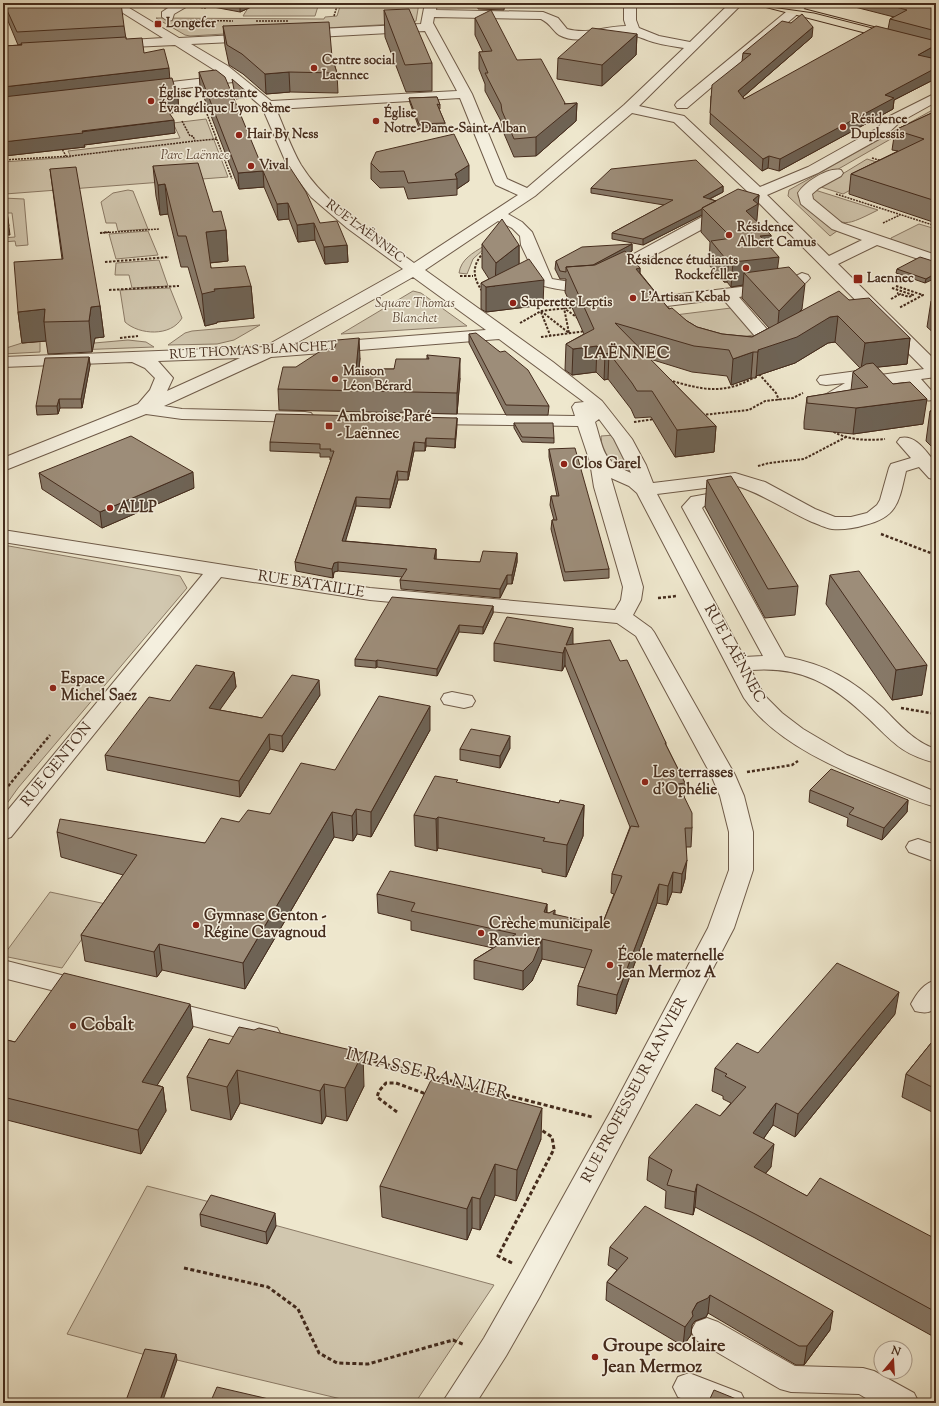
<svg xmlns="http://www.w3.org/2000/svg" width="939" height="1406" font-family="'Sorts Mill Goudy',serif">
<style>
.green{fill:#d1c7af;stroke:#8b7a66}
.lines{fill:none;stroke-linecap:round;stroke-linejoin:round}
.minor-casing{stroke:#6f5b49;stroke-width:2}
.major-casing{stroke:#452c1d;stroke-width:2}
.path-far3{stroke:#452c1d;stroke-width:1.5;stroke-dasharray:2 1;stroke-linecap:butt}
.path-far2{stroke:#452c1d;stroke-width:2;stroke-dasharray:2.5 1.5;stroke-linecap:butt}
.path-far1{stroke:#452c1d;stroke-width:2.5;stroke-dasharray:3 2;stroke-linecap:butt}
.path{stroke:#452c1d;stroke-width:3;stroke-dasharray:4 2.5;stroke-linecap:butt}
.minor{fill:#f4efde;fill-rule:evenodd}
.major{fill:#eee7cd;fill-rule:evenodd}
.tram{stroke:#452c1d;stroke-width:1}
.wall{fill:#877968;stroke:#452c1d}
.shaded-wall{fill:#6e6355;stroke:#452c1d}
.building{fill:#9d8d79;stroke:#452c1d}
.poi-dot{fill:#8f2418;stroke:#f4efde;stroke-width:1.5}
.labels{text-anchor:middle;dominant-baseline:central;stroke-width:3;stroke-linejoin:round;paint-order:stroke}
.far-poi-label{font-size:13px;font-weight:bold;fill:#452c1d;stroke:#f4efde;text-anchor:start}
.far-park-label{font-size:13px;font-style:italic;fill:#614b3a;stroke:#f4efde}
.far-street-label{font-size:13px;fill:#452c1d;stroke:#f4efde}
.poi-label{font-size:15px;font-weight:bold;fill:#452c1d;stroke:#f4efde;text-anchor:start}
.street-label{font-size:15px;fill:#452c1d;stroke:#f4efde}
.far-district-label{font-size:16px;font-weight:bold;letter-spacing:1px;fill:#452c1d;stroke:#f4efde}
.near-poi-label{font-size:18px;font-weight:bold;fill:#452c1d;stroke:#f4efde;text-anchor:start}
.near-street-label{font-size:18px;fill:#452c1d;stroke:#f4efde}
</style>
<rect width="100%" height="100%" fill="#eee7cd"/>
<filter id="stains"><feTurbulence type="fractalNoise" baseFrequency=".005" numOctaves="4"/><feColorMatrix values="0 0 0 0 .2 0 0 0 0 .09 0 0 0 0 .02 0 0 0 .5 -.17"/></filter>
<radialGradient id="worn" r=".72"><stop offset=".6" stop-color="#630" stop-opacity="0"/><stop offset="1" stop-color="#630" stop-opacity=".3"/></radialGradient>
<path class="green" d="M 260,3 L 319,3 L 315,16 L 243,16 L 248,8 Z
M 341,3 L 419,3 L 416,21 L 412,23 L 190,36 L 185,35 L 156,18 L 324,19 L 325,17 L 337,16 Z
M 936,108 L 936,113 L 800,191 L 798,196 L 801,201 L 837,231 L 830,236 L 788,196 L 789,190 Z
M 206,119 L 228,177 L 5,194 L 3,162 L 71,157 L 68,151 L 180,138 L 173,123 Z
M 867,159 L 909,172 L 877,176 L 843,194 L 821,187 Z
M 128,190 L 133,191 L 148,229 L 118,231 L 116,223 L 106,223 L 101,202 L 113,193 Z
M 815,190 L 878,210 C 838,230 845,226 812,199 L 811,195 Z
M 3,198 L 24,199 L 28,245 L 16,246 L 15,241 L 3,242 L 3,238 L 15,237 L 12,213 L 3,213 Z
M 919,224 L 936,229 L 936,256 L 891,241 L 891,238 Z
M 148,231 L 158,255 L 116,259 L 109,234 Z
M 484,246 L 486,247 L 473,259 L 467,274 L 459,273 C 461,259 473,253 484,246 Z
M 159,260 L 168,286 L 132,288 L 129,275 L 115,275 L 116,263 Z
M 170,288 L 182,318 C 171,337 139,335 125,322 L 120,290 Z
M 413,291 L 421,293 L 467,326 L 341,334 Z
M 731,308 L 754,335 L 698,343 L 675,315 Z
M 260,325 L 234,340 L 217,344 L 168,345 L 185,333 L 192,331 Z
M 128,340 L 146,342 L 154,347 L 76,350 L 83,344 Z
M 40,341 L 40,352 L 3,354 L 3,349 L 22,343 Z
M 615,435 L 626,456 L 624,460 L 612,462 L 603,457 L 601,436 Z
M 3,545 L 180,576 L 187,588 L 18,788 L 3,809 Z
M 50,892 L 106,904 L 62,968 L 3,956 Z
M 147,1186 L 214,1203 L 212,1208 L 494,1285 L 415,1403 L 358,1403 L 177,1360 L 146,1355 L 67,1334 Z"/>
<g class="lines">
<g class="minor-casing">
<path id="minor" d="M 107,3 L 121,3 L 179,38 L 257,34 L 259,37 L 257,40 L 253,41 L 191,44 L 228,66 L 271,101 L 457,91 L 425,31 L 299,38 L 293,34 L 299,30 L 421,24 L 425,3 L 437,3 L 436,10 L 543,12 L 558,18 L 567,29 C 588,35 606,26 626,26 L 624,20 L 624,3 L 636,3 L 636,20 L 639,28 L 659,36 L 690,42 L 730,3 L 743,3 L 639,106 L 684,116 L 760,187 L 808,167 L 876,129 L 890,116 L 936,93 L 936,102 L 900,122 L 886,135 L 818,173 L 767,195 L 829,256 L 862,240 L 832,229 L 801,204 L 798,193 C 805,182 828,167 841,170 L 843,173 L 841,176 L 819,188 L 812,194 L 813,199 L 842,223 L 936,255 L 936,265 L 877,245 L 838,264 L 936,361 L 936,377 L 921,379 L 936,396 L 933,400 C 919,403 913,391 904,382 L 862,388 L 825,410 L 819,411 L 813,410 L 810,406 L 813,402 L 845,383 L 826,385 L 820,384 L 817,380 L 820,376 L 865,370 L 871,371 L 873,376 L 924,369 L 756,200 L 594,288 C 575,293 559,290 540,285 L 521,245 L 520,236 L 512,228 L 498,221 L 425,270 L 553,362 L 602,401 L 632,439 L 646,465 L 653,483 L 735,473 L 765,482 L 815,509 L 835,517 L 851,517 L 867,513 L 877,505 L 880,500 L 889,468 L 891,464 L 911,458 L 897,442 L 900,438 C 916,434 926,452 936,463 L 936,480 L 929,478 L 919,467 L 906,471 C 899,501 898,517 865,525 C 855,528 843,530 832,529 C 825,528 818,524 812,522 C 785,510 762,493 734,485 L 731,485 L 735,486 L 739,496 L 736,500 L 704,506 L 702,508 L 785,657 C 826,664 853,680 883,708 C 899,724 914,742 936,749 L 936,763 C 901,754 893,742 868,718 C 832,684 802,666 751,670 L 764,695 L 782,713 L 803,729 L 847,755 L 936,792 L 936,807 C 920,803 905,796 890,790 C 840,770 776,744 744,698 L 637,493 L 629,486 L 611,478 L 643,587 L 641,600 L 633,615 L 651,628 L 654,632 L 735,775 L 744,796 L 753,832 L 753,870 L 734,928 L 641,1107 L 539,1298 L 506,1356 L 476,1403 L 442,1403 L 484,1338 L 517,1280 L 613,1107 L 708,928 L 729,870 L 729,832 L 720,796 L 711,775 L 636,636 L 617,623 L 370,600 L 221,577 L 11,837 L 3,840 L 3,816 L 203,574 L 3,542 L 3,530 L 370,588 L 615,610 L 621,600 L 623,587 L 594,487 L 590,462 L 578,426 L 427,424 L 421,423 L 418,419 L 421,415 L 427,414 L 575,416 L 572,407 L 575,403 L 584,402 L 499,339 L 271,357 L 164,406 L 182,409 L 305,412 L 311,413 L 314,417 L 311,421 L 305,422 L 182,419 L 146,414 L 3,471 L 3,458 L 138,404 L 150,390 L 155,378 L 145,368 L 132,362 L 3,367 L 3,357 L 264,347 L 403,269 L 347,228 L 311,197 L 287,165 L 262,107 L 233,82 L 145,93 L 140,92 L 138,89 L 140,86 L 145,85 L 224,76 L 175,45 L 110,48 L 108,45 L 110,42 L 114,41 L 163,38 ZM 434,17 L 541,19 C 551,24 553,31 559,35 C 578,45 596,35 614,34 C 632,32 637,37 653,42 C 663,45 673,46 684,48 L 624,105 L 527,188 L 507,179 L 472,94 L 433,23 ZM 460,98 L 494,182 L 496,185 L 518,195 L 414,263 C 375,234 327,207 301,165 C 291,148 284,127 276,109 ZM 632,113 L 674,122 L 748,192 L 584,281 L 570,282 L 552,279 L 532,232 L 522,222 L 508,214 L 535,196 ZM 413,277 L 486,330 L 293,345 ZM 240,358 L 167,391 L 173,378 L 158,361 ZM 599,419 L 614,439 L 631,473 C 601,460 604,450 595,422 ZM 721,486 L 719,492 L 691,497 L 682,507 L 763,656 L 744,657 L 657,494 Z
M 157,3 L 184,4 L 186,7 L 174,14 L 172,20 L 168,21 L 162,17 L 162,12 L 168,8 L 159,6 Z
M 786,3 L 804,3 L 807,6 L 687,108 L 677,108 L 675,105 L 677,102 L 792,7 Z
M 802,273 L 808,275 L 810,278 C 798,295 758,294 739,297 L 771,334 L 766,348 L 747,357 L 741,356 L 739,352 L 752,341 L 754,335 L 723,299 L 667,306 L 678,320 L 676,323 C 662,327 655,312 648,302 L 650,299 L 656,297 L 784,282 Z
M 452,692 L 472,696 L 475,701 L 472,706 L 464,708 L 444,704 L 441,699 L 444,694 Z
M 918,839 L 936,845 L 936,862 L 909,852 L 906,847 L 909,842 Z
M 3,960 L 96,984 L 100,990 L 96,996 L 87,999 L 3,978 Z
M 936,980 L 936,1007 C 930,1014 923,1013 915,1011 L 911,1004 C 917,993 924,983 936,980 Z
M 164,1000 L 277,1028 L 281,1035 L 277,1042 L 268,1045 L 155,1016 L 151,1009 L 155,1002 Z
M 707,1318 L 718,1322 L 795,1366 L 863,1368 L 874,1371 L 914,1393 L 919,1403 L 874,1403 L 859,1394 L 791,1392 L 780,1389 L 696,1340 L 691,1331 L 696,1322 Z
M 689,1373 L 741,1393 L 746,1403 L 694,1403 L 678,1397 L 673,1387 L 678,1377 Z"/>
</g>
<g class="major-casing">
<path id="major" d="M 760,3 L 780,3 L 936,43 L 936,51 L 762,6 Z"/>
</g>
<path class="path-far3" d="M 696,3 L 703,5
M 198,7 L 205,8 L 216,3
M 334,16 L 338,3
M 190,20 L 233,21
M 256,21 L 289,21
M 207,114 L 232,179
M 182,121 L 190,136 L 193,136 L 195,141 L 217,139
M 61,147 L 66,156
M 872,158 L 882,161
M 3,160 L 71,156 L 195,141
M 836,194 L 936,226
M 883,223 L 900,215
M 100,233 L 159,229"/>
<path class="path-far2" d="M 100,233 L 109,232
M 105,262 L 169,257
M 460,276 L 473,276
M 896,286 L 923,295 L 899,308
M 892,288 L 913,295 L 909,297 L 900,294
M 109,290 L 179,286
M 482,291 C 472,276 472,265 484,252
M 891,299 L 900,294 L 897,293
M 541,311 L 569,333 L 564,308 L 579,319
M 541,312 L 550,335
M 520,323 L 541,311 L 575,307
M 541,337 L 586,331
M 120,338 L 138,336
M 759,374 L 776,393 L 779,400
M 669,380 C 702,390 724,395 755,377
M 702,415 L 749,410 L 765,401 L 793,398 L 803,393
M 634,422 L 655,419
M 830,430 C 847,440 866,441 885,439
M 758,466 L 769,463 L 804,459 L 846,437"/>
<path class="path-far1" d="M 881,534 L 936,555
M 658,598 L 677,596
M 901,708 L 936,714
M 747,772 L 792,765 L 798,761
M 5,790 L 50,735"/>
<path class="path" d="M 361,1058 L 592,1117
M 397,1112 L 377,1097 L 379,1091 L 386,1083 L 396,1083 L 426,1094
M 512,1263 L 498,1256 L 554,1149 L 552,1137 L 540,1129
M 184,1268 L 268,1287 L 298,1309 L 319,1353 L 337,1363 L 368,1364 L 453,1340 L 465,1345"/>
<use href="#minor" class="minor"/>
<use href="#major" class="major"/>
<path class="tram" d="M 743,3 L 814,13 L 884,31"/>
</g>
<path class="wall" d="M 3,3 L 124,26 L 126,39 L 144,53 L 170,78 L 178,98 L 179,112 L 169,113 L 175,133 L 84,145 L 85,147 L 4,156 L 3,152 L 3,46 L 22,45 L 22,44 L 18,45 L 8,21 L 3,21 Z
M 192,3 L 260,3 L 240,12 Z
M 477,3 L 505,3 L 504,10 L 478,9 Z
M 848,3 L 936,3 L 936,55 L 930,58 L 936,59 L 936,76 L 933,78 L 933,80 L 894,100 L 893,109 L 779,171 L 768,168 L 762,171 L 710,124 L 711,96 L 742,61 L 743,53 L 812,37 L 743,97 L 744,99 L 888,29 L 890,19 L 894,17 L 847,5 Z
M 384,10 L 432,63 L 432,91 L 406,92 L 385,37 Z
M 475,18 L 517,60 L 565,104 L 577,103 L 576,121 L 536,156 L 514,157 L 502,129 L 501,121 L 485,91 L 485,84 L 479,69 L 479,52 L 483,52 L 475,35 Z
M 223,26 L 332,57 L 337,73 L 338,93 L 290,92 L 266,94 L 243,74 L 229,65 L 225,46 Z
M 637,34 L 636,55 L 602,86 L 557,79 L 558,58 Z
M 199,72 L 263,169 L 320,223 L 347,245 L 348,262 L 325,264 L 315,240 L 298,242 L 289,219 L 278,220 L 264,187 L 239,189 L 200,87 Z
M 437,97 L 440,105 L 440,109 L 439,109 L 445,123 L 445,127 L 419,128 L 410,103 L 409,98 Z
M 936,111 L 936,223 L 849,194 L 851,174 L 898,151 L 892,150 L 895,130 Z
M 371,163 L 469,181 L 457,189 L 457,195 L 408,199 L 404,187 L 380,188 L 371,179 Z
M 153,166 L 213,212 L 226,230 L 228,261 L 210,263 L 211,268 L 251,286 L 254,318 L 217,322 L 217,323 L 205,326 L 188,267 L 181,267 L 168,214 L 160,215 L 156,196 Z
M 50,169 L 100,306 L 104,337 L 95,338 L 92,352 L 48,354 L 46,341 L 22,343 L 18,312 L 62,259 Z
M 723,186 L 723,192 L 710,199 L 716,201 L 759,195 L 756,221 L 771,235 L 770,247 L 778,269 L 802,309 L 800,311 L 849,300 L 910,338 L 907,364 L 877,367 L 923,424 L 853,434 L 804,429 L 804,422 L 807,397 L 851,390 L 853,372 L 860,368 L 835,342 L 828,343 L 795,363 L 756,376 L 756,378 L 751,378 L 731,385 L 727,376 L 692,372 L 650,359 L 716,426 L 714,452 L 675,457 L 651,417 L 635,418 L 631,409 L 608,379 L 604,380 L 596,372 L 572,375 L 565,370 L 566,344 L 584,334 L 565,292 L 566,279 L 560,279 L 555,269 L 556,261 L 632,244 L 632,251 L 627,254 L 640,268 L 640,273 L 669,309 L 687,321 L 697,327 L 722,334 L 752,337 L 769,328 L 742,298 L 743,285 L 731,287 L 727,282 L 724,282 L 709,265 L 710,242 L 701,232 L 702,215 L 643,245 L 612,239 L 612,233 L 664,205 L 591,193 L 591,188 Z
M 482,244 L 519,245 L 519,264 L 543,305 L 486,312 L 481,309 L 481,283 L 489,279 L 482,268 Z
M 936,262 L 925,283 L 896,273 L 897,269 Z
M 936,298 L 936,335 L 927,327 L 931,301 Z
M 469,334 L 500,352 L 549,406 L 548,415 L 506,415 L 469,343 Z
M 427,355 L 460,378 L 457,414 L 279,410 L 278,389 L 360,358 L 359,369 L 394,369 L 427,359 Z
M 89,357 L 90,365 L 82,408 L 60,408 L 58,414 L 37,415 L 36,406 Z
M 936,410 L 936,451 L 926,441 L 930,411 Z
M 457,418 L 455,448 L 426,446 L 425,451 L 414,451 L 408,480 L 398,480 L 390,508 L 356,506 L 345,541 L 436,549 L 436,560 L 480,562 L 517,553 L 517,562 L 512,584 L 507,584 L 500,598 L 401,589 L 400,580 L 402,577 L 338,571 L 334,572 L 333,578 L 296,571 L 295,562 L 331,460 L 330,460 L 330,457 L 320,457 L 320,453 L 270,451 L 270,442 Z
M 514,423 L 554,438 L 554,443 L 522,442 L 514,428 Z
M 549,449 L 609,569 L 609,578 L 564,581 L 551,529 L 552,520 L 554,520 L 550,505 L 551,496 L 557,496 L 549,457 Z
M 39,473 L 194,488 L 102,528 L 42,489 Z
M 707,480 L 798,586 L 795,615 L 765,618 L 705,507 Z
M 830,575 L 922,695 L 892,700 L 826,604 Z
M 493,606 L 493,613 L 483,634 L 459,632 L 437,676 L 377,667 L 376,668 L 355,666 L 355,659 Z
M 494,643 L 573,644 L 620,661 L 666,743 L 666,745 L 685,783 L 684,797 L 692,828 L 691,847 L 686,847 L 685,879 L 681,893 L 672,892 L 667,905 L 657,903 L 616,1014 L 577,1005 L 578,986 L 585,968 L 542,959 L 532,981 L 523,990 L 474,979 L 474,960 L 493,948 L 411,930 L 411,921 L 378,913 L 377,894 L 547,904 L 547,913 L 549,913 L 555,910 L 555,915 L 602,925 L 614,894 L 611,893 L 612,874 L 630,827 L 565,665 L 562,671 L 494,661 Z
M 234,672 L 236,687 L 219,710 L 262,718 L 320,695 L 283,752 L 270,749 L 240,797 L 107,770 L 105,755 L 170,701 Z
M 430,730 L 371,837 L 357,834 L 353,841 L 334,837 L 245,989 L 162,970 L 157,977 L 85,961 L 81,935 L 123,875 L 61,857 L 57,832 L 205,843 L 239,822 L 270,814 L 335,770 Z
M 510,748 L 500,768 L 460,760 L 460,749 Z
M 458,783 L 559,803 L 584,805 L 583,836 L 566,877 L 542,872 L 542,869 L 438,848 L 437,851 L 415,846 L 414,815 Z
M 810,790 L 908,800 L 907,812 L 882,840 L 847,826 L 848,818 L 809,802 Z
M 895,1014 L 795,1137 L 773,1125 L 764,1138 L 771,1167 L 765,1174 L 807,1196 L 936,1239 L 936,1338 L 755,1238 L 695,1207 L 693,1215 L 665,1208 L 666,1191 L 647,1180 L 649,1157 L 720,1116 L 731,1103 L 723,1099 L 723,1096 L 712,1091 L 715,1068 L 758,1053 Z
M 193,1027 L 157,1085 L 163,1087 L 166,1111 L 141,1154 L 3,1119 L 3,1039 L 15,1042 Z
M 936,1037 L 936,1114 L 902,1097 L 906,1074 Z
M 209,1039 L 364,1086 L 347,1121 L 326,1116 L 322,1124 L 240,1103 L 231,1120 L 191,1110 L 187,1077 Z
M 541,1139 L 516,1201 L 495,1195 L 480,1230 L 472,1228 L 467,1240 L 382,1217 L 380,1186 Z
M 200,1214 L 276,1226 L 267,1244 L 201,1226 Z
M 610,1247 L 830,1330 L 804,1365 L 796,1365 L 708,1313 L 706,1317 L 695,1321 L 692,1325 L 691,1335 L 683,1346 L 606,1300 L 607,1282 L 617,1270 L 608,1265 Z"/>
<path class="shaded-wall" d="M 240,3 L 260,3 L 240,12 Z
M 6,8 L 8,21 L 3,21 L 3,9 Z
M 813,27 L 812,37 L 737,102 L 738,91 Z
M 637,34 L 636,55 L 602,86 L 602,65 Z
M 936,45 L 936,55 L 916,65 L 918,55 Z
M 936,62 L 936,76 L 933,78 L 933,80 L 894,100 L 893,109 L 779,171 L 780,159 L 885,95 Z
M 169,68 L 170,81 L 3,100 L 3,87 Z
M 289,72 L 290,92 L 266,94 L 265,74 Z
M 248,93 L 248,97 L 236,99 L 235,95 Z
M 178,98 L 179,112 L 162,114 L 161,101 Z
M 565,103 L 565,113 L 577,103 L 576,121 L 536,156 L 536,137 Z
M 174,120 L 175,133 L 84,145 L 85,147 L 4,156 L 3,142 Z
M 769,156 L 768,168 L 762,171 L 763,159 Z
M 469,165 L 469,181 L 457,189 L 457,179 L 455,174 Z
M 263,171 L 264,187 L 239,189 L 238,173 Z
M 165,184 L 168,214 L 160,215 L 158,185 Z
M 723,186 L 723,192 L 703,202 L 703,197 Z
M 759,195 L 757,219 L 756,228 L 746,211 L 753,200 Z
M 288,203 L 289,219 L 278,220 L 277,204 Z
M 6,205 L 10,235 L 3,235 L 3,226 Z
M 702,209 L 702,215 L 643,245 L 643,239 Z
M 314,223 L 315,240 L 298,242 L 297,225 Z
M 226,230 L 228,261 L 208,263 L 206,232 Z
M 771,235 L 769,258 L 779,257 L 776,281 L 744,273 L 743,285 L 731,287 L 733,262 L 760,236 Z
M 632,244 L 632,251 L 579,280 L 579,272 Z
M 347,245 L 348,262 L 325,264 L 324,247 Z
M 519,245 L 519,269 L 544,280 L 543,305 L 486,312 L 486,287 L 495,286 L 496,263 Z
M 729,257 L 727,282 L 724,282 L 725,258 Z
M 640,268 L 639,293 L 636,269 Z
M 936,273 L 936,278 L 925,283 L 926,279 Z
M 805,284 L 802,309 L 777,336 L 779,311 Z
M 251,286 L 254,318 L 217,322 L 217,323 L 205,326 L 202,294 L 214,289 Z
M 100,306 L 104,337 L 95,338 L 92,352 L 89,321 L 91,307 Z
M 45,309 L 44,322 L 46,341 L 22,343 L 18,312 Z
M 838,316 L 835,342 L 828,343 L 795,363 L 756,376 L 756,378 L 758,350 L 830,317 Z
M 359,338 L 360,358 L 357,389 L 356,369 Z
M 910,338 L 907,364 L 861,369 L 865,343 Z
M 597,346 L 596,372 L 572,375 L 573,349 Z
M 753,352 L 751,378 L 731,385 L 733,359 Z
M 609,353 L 608,379 L 604,380 L 605,354 Z
M 89,357 L 90,365 L 82,408 L 81,399 Z
M 460,358 L 460,378 L 457,414 L 457,393 Z
M 59,399 L 60,408 L 58,414 L 57,406 Z
M 927,399 L 923,424 L 853,434 L 856,408 Z
M 457,418 L 457,426 L 455,448 L 455,439 Z
M 716,426 L 714,452 L 675,457 L 677,430 Z
M 426,438 L 426,446 L 425,451 L 425,443 Z
M 414,442 L 414,451 L 408,480 L 408,472 Z
M 397,471 L 398,480 L 390,508 L 390,499 Z
M 193,472 L 194,488 L 102,528 L 100,512 Z
M 356,497 L 356,506 L 343,550 L 342,541 Z
M 436,549 L 436,558 L 434,568 L 434,559 Z
M 517,553 L 517,562 L 512,584 L 512,575 Z
M 338,562 L 338,571 L 334,572 L 333,578 L 332,569 L 334,563 Z
M 507,575 L 507,584 L 500,598 L 500,589 Z
M 493,606 L 493,613 L 483,634 L 483,627 Z
M 459,625 L 459,632 L 437,676 L 437,669 Z
M 573,628 L 573,646 L 566,645 Z
M 565,647 L 565,665 L 562,671 L 563,653 Z
M 377,660 L 377,667 L 376,668 L 376,661 Z
M 927,665 L 922,695 L 892,700 L 896,670 Z
M 234,672 L 236,687 L 210,724 L 209,708 Z
M 319,680 L 320,695 L 283,752 L 282,736 Z
M 430,706 L 430,730 L 371,837 L 371,812 Z
M 269,734 L 270,749 L 240,797 L 239,781 Z
M 510,736 L 510,748 L 500,768 L 500,756 Z
M 908,800 L 907,812 L 882,840 L 884,828 Z
M 584,805 L 583,836 L 566,877 L 567,845 Z
M 356,809 L 357,834 L 353,841 L 352,816 Z
M 332,812 L 334,837 L 245,989 L 243,963 Z
M 438,817 L 438,848 L 437,851 L 436,819 Z
M 687,860 L 685,879 L 681,893 L 682,874 Z
M 673,872 L 672,892 L 667,905 L 668,886 Z
M 659,884 L 657,903 L 616,1014 L 617,995 Z
M 547,904 L 546,924 L 544,912 Z
M 542,939 L 542,959 L 532,981 L 523,990 L 523,971 Z
M 159,944 L 162,970 L 157,977 L 154,952 Z
M 899,992 L 895,1014 L 795,1137 L 798,1114 Z
M 190,1004 L 193,1027 L 145,1105 L 142,1082 Z
M 363,1053 L 364,1086 L 347,1121 L 345,1088 Z
M 237,1070 L 240,1103 L 231,1120 L 227,1087 Z
M 324,1084 L 326,1116 L 322,1124 L 320,1091 Z
M 163,1087 L 166,1111 L 141,1154 L 138,1130 Z
M 776,1103 L 773,1125 L 751,1156 L 753,1133 Z
M 542,1108 L 541,1139 L 516,1201 L 517,1170 Z
M 774,1144 L 771,1167 L 751,1190 L 754,1167 Z
M 495,1164 L 495,1195 L 480,1230 L 480,1199 Z
M 697,1184 L 695,1207 L 693,1215 L 695,1192 Z
M 472,1197 L 472,1228 L 467,1240 L 467,1209 Z
M 275,1213 L 276,1226 L 267,1244 L 266,1232 Z
M 710,1295 L 708,1313 L 706,1317 L 695,1321 L 692,1325 L 691,1335 L 683,1346 L 685,1327 L 692,1312 L 697,1303 Z
M 833,1311 L 830,1330 L 804,1365 L 807,1346 Z
M 176,1354 L 177,1360 L 162,1403 L 159,1403 Z"/>
<path class="building" d="M 3,3 L 121,3 L 124,26 L 17,32 L 6,8 L 3,9 Z
M 881,3 L 936,3 L 936,31 L 890,19 L 907,10 Z
M 409,9 L 432,63 L 405,65 L 384,10 Z
M 491,10 L 517,60 L 541,59 L 565,103 L 564,104 L 577,103 L 536,137 L 514,139 L 502,111 L 501,104 L 485,73 L 488,73 L 479,52 L 492,51 L 475,18 Z
M 802,14 L 813,27 L 738,91 L 744,99 L 876,26 L 936,41 L 936,45 L 918,55 L 936,59 L 936,62 L 935,62 L 936,62 L 936,66 L 932,68 L 934,69 L 885,95 L 894,98 L 780,159 L 769,156 L 763,159 L 710,113 L 712,85 L 751,54 L 743,53 L 782,21 L 791,23 Z
M 329,22 L 332,57 L 337,73 L 289,72 L 265,74 L 242,54 L 227,45 L 223,26 Z
M 592,28 L 637,34 L 602,65 L 558,58 Z
M 126,37 L 126,39 L 142,38 L 144,53 L 164,49 L 169,68 L 3,87 L 3,46 L 22,45 L 21,43 Z
M 216,70 L 225,77 L 263,169 L 289,166 L 306,192 L 320,223 L 337,221 L 347,245 L 324,247 L 314,223 L 297,225 L 288,203 L 277,204 L 263,171 L 238,173 L 199,72 Z
M 172,78 L 178,98 L 161,101 L 174,120 L 82,131 L 83,133 L 3,142 L 3,97 Z
M 232,79 L 248,93 L 235,95 Z
M 437,97 L 440,105 L 437,104 L 445,123 L 419,124 L 409,98 Z
M 936,111 L 936,201 L 851,174 L 924,139 L 895,130 Z
M 454,134 L 469,165 L 455,174 L 457,179 L 408,183 L 404,171 L 380,172 L 371,163 L 376,152 Z
M 696,160 L 723,186 L 703,197 L 716,201 L 702,208 L 702,209 L 643,239 L 612,233 L 673,200 L 591,188 L 611,169 Z
M 198,163 L 213,212 L 221,211 L 226,230 L 206,232 L 211,268 L 245,266 L 251,286 L 214,289 L 215,291 L 202,294 L 186,236 L 178,236 L 165,184 L 158,185 L 153,166 Z
M 76,167 L 100,306 L 91,307 L 89,321 L 44,322 L 45,309 L 18,312 L 14,262 L 63,259 L 50,169 Z
M 738,189 L 759,195 L 753,200 L 758,204 L 746,211 L 771,235 L 760,236 L 779,257 L 733,262 L 729,257 L 725,258 L 711,241 L 732,238 L 702,208 Z
M 3,205 L 6,205 L 9,226 L 3,226 Z
M 502,219 L 519,245 L 496,263 L 482,244 Z
M 632,244 L 593,265 L 566,267 L 566,272 L 560,271 L 556,261 L 582,247 Z
M 625,251 L 640,268 L 636,269 L 669,309 L 672,308 L 687,321 L 697,327 L 722,334 L 752,337 L 839,291 L 849,300 L 869,298 L 910,338 L 865,343 L 838,316 L 830,317 L 797,337 L 758,350 L 758,352 L 753,352 L 733,359 L 729,350 L 694,346 L 615,323 L 716,426 L 677,430 L 652,391 L 637,391 L 632,383 L 609,353 L 605,354 L 597,346 L 573,349 L 566,344 L 594,329 L 566,267 L 595,265 Z
M 920,257 L 936,262 L 936,273 L 926,279 L 897,269 Z
M 529,259 L 544,280 L 486,287 L 481,283 Z
M 789,267 L 805,284 L 779,311 L 744,273 Z
M 936,298 L 936,306 L 931,301 Z
M 476,333 L 500,352 L 505,351 L 528,370 L 549,406 L 506,405 L 469,334 Z
M 359,338 L 356,369 L 394,369 L 396,359 L 429,359 L 427,355 L 460,358 L 457,393 L 278,389 L 283,367 L 296,367 L 319,352 L 335,347 L 337,340 Z
M 89,357 L 81,399 L 59,399 L 57,406 L 36,406 L 45,358 Z
M 873,363 L 893,384 L 910,382 L 927,399 L 856,408 L 807,403 L 807,397 L 868,387 L 853,372 L 866,364 Z
M 936,410 L 936,417 L 930,411 Z
M 276,414 L 457,418 L 455,439 L 426,438 L 425,443 L 414,442 L 408,472 L 397,471 L 390,499 L 356,497 L 342,541 L 436,549 L 434,559 L 480,562 L 483,551 L 517,553 L 512,575 L 507,575 L 500,589 L 400,580 L 407,569 L 338,562 L 334,563 L 332,569 L 295,562 L 334,451 L 330,451 L 331,449 L 320,449 L 320,444 L 270,442 Z
M 514,423 L 553,423 L 554,438 L 522,437 Z
M 131,436 L 193,472 L 100,512 L 39,473 Z
M 575,448 L 609,569 L 565,572 L 552,520 L 557,520 L 551,496 L 559,496 L 549,449 Z
M 731,476 L 798,586 L 768,589 L 707,480 Z
M 859,571 L 927,665 L 896,670 L 830,575 Z
M 392,597 L 493,606 L 483,627 L 459,625 L 437,669 L 377,660 L 376,661 L 355,659 Z
M 507,617 L 573,628 L 566,645 L 610,640 L 620,661 L 627,660 L 666,743 L 665,743 L 685,783 L 678,784 L 692,813 L 692,828 L 685,828 L 687,860 L 682,874 L 673,872 L 668,886 L 659,884 L 617,995 L 578,986 L 592,950 L 542,939 L 533,961 L 523,971 L 474,960 L 516,934 L 411,911 L 415,903 L 377,894 L 390,871 L 547,904 L 544,912 L 549,913 L 555,910 L 553,914 L 602,925 L 622,876 L 612,874 L 631,826 L 639,827 L 565,647 L 563,653 L 494,643 Z
M 196,665 L 234,672 L 209,708 L 262,718 L 292,675 L 319,680 L 282,736 L 269,734 L 239,781 L 105,755 L 149,697 L 170,701 Z
M 379,696 L 430,706 L 371,812 L 356,809 L 352,816 L 332,812 L 243,963 L 159,944 L 154,952 L 81,935 L 137,855 L 57,832 L 60,819 L 205,843 L 221,818 L 239,822 L 248,810 L 270,814 L 301,763 L 335,770 Z
M 471,729 L 510,736 L 500,756 L 460,749 Z
M 831,769 L 908,800 L 884,828 L 849,814 L 854,808 L 810,790 Z
M 435,776 L 458,780 L 456,782 L 559,803 L 560,800 L 584,805 L 567,845 L 543,841 L 545,838 L 438,817 L 436,819 L 414,815 Z
M 837,963 L 899,992 L 798,1114 L 776,1103 L 753,1133 L 774,1144 L 754,1167 L 807,1196 L 820,1178 L 936,1239 L 936,1312 L 757,1215 L 697,1184 L 695,1192 L 667,1185 L 672,1170 L 649,1157 L 696,1104 L 720,1116 L 746,1087 L 725,1076 L 727,1074 L 715,1068 L 737,1043 L 758,1053 Z
M 64,973 L 190,1004 L 142,1082 L 163,1087 L 138,1130 L 3,1097 L 3,1039 L 15,1042 Z
M 239,1027 L 254,1030 L 259,1028 L 363,1053 L 345,1088 L 324,1084 L 320,1091 L 237,1070 L 227,1087 L 187,1077 L 209,1039 L 229,1044 Z
M 936,1037 L 936,1089 L 906,1074 Z
M 431,1080 L 542,1108 L 517,1170 L 495,1164 L 480,1199 L 472,1197 L 467,1209 L 380,1186 Z
M 211,1195 L 275,1213 L 266,1232 L 200,1214 Z
M 645,1206 L 833,1311 L 807,1346 L 799,1346 L 710,1295 L 708,1298 L 697,1303 L 692,1312 L 693,1316 L 685,1327 L 607,1282 L 628,1258 L 610,1247 Z
M 145,1349 L 176,1354 L 159,1403 L 125,1403 Z
M 217,1387 L 286,1403 L 210,1403 Z
M 714,1390 L 746,1403 L 708,1403 Z"/>
<g class="poi-dot">
<rect x="154" y="20" width="8" height="8" rx="2"/>
<circle cx="314" cy="68" r="4"/>
<circle cx="151" cy="101" r="4"/>
<circle cx="376" cy="121" r="4"/>
<circle cx="843" cy="127" r="4"/>
<circle cx="239" cy="135" r="4"/>
<circle cx="251" cy="166" r="4"/>
<circle cx="729" cy="235" r="4"/>
<circle cx="746" cy="268" r="4"/>
<rect x="853" y="274" width="10" height="10" rx="2"/>
<circle cx="633" cy="298" r="4"/>
<circle cx="513" cy="303" r="4"/>
<circle cx="335" cy="379" r="4"/>
<rect x="325" y="422" width="8" height="8" rx="2"/>
<circle cx="564" cy="464" r="4"/>
<circle cx="110" cy="508" r="4"/>
<circle cx="53" cy="688" r="4"/>
<circle cx="645" cy="782" r="4"/>
<circle cx="196" cy="925" r="4"/>
<circle cx="481" cy="933" r="4"/>
<circle cx="610" cy="965" r="4"/>
<circle cx="73" cy="1026" r="4"/>
<circle cx="595" cy="1357" r="4"/>
</g>
<g class="labels">
<g class="far-poi-label">
<text x="166" y="24">Longefer</text>
<text x="322" y="61">Centre social<tspan x="322" dy="15">Laennec</tspan></text>
<text x="159" y="94">Église Protestante<tspan x="159" dy="15">Évangélique Lyon 8ème</tspan></text>
<text x="384" y="114">Église<tspan x="384" dy="15">Notre-Dame-Saint-Alban</tspan></text>
<text x="851" y="120">Résidence<tspan x="851" dy="15">Duplessis</tspan></text>
<text x="247" y="135">Hair By Ness</text>
<text x="259" y="166">Vival</text>
<text x="737" y="228">Résidence<tspan x="737" dy="15">Albert Camus</tspan></text>
<text x="738" y="261" text-anchor="end">Résidence étudiants<tspan x="738" dy="15">Rockefeller</tspan></text>
<text x="867" y="279">Laennec</text>
<text x="641" y="298">L'Artisan Kebab</text>
<text x="521" y="303">Superette Leptis</text>
<text x="343" y="372">Maison<tspan x="343" dy="15">Léon Bérard</tspan></text>
</g>
<g class="far-park-label">
<text x="195" y="156">Parc Laënnec</text>
<text x="415" y="304">Square Thomas<tspan x="415" dy="15">Blanchet</tspan></text>
</g>
<g class="far-street-label">
<text transform="translate(365 232) rotate(37)">RUE LAËNNEC</text>
<text transform="translate(253 351) rotate(-3)">RUE THOMAS BLANCHET</text>
</g>
<g class="poi-label">
<text x="337" y="417">Ambroise Paré<tspan x="337" dy="17">- Laënnec</tspan></text>
<text x="572" y="464">Clos Garel</text>
<text x="118" y="508">ALLP</text>
<text x="61" y="679">Espace<tspan x="61" dy="17">Michel Saez</tspan></text>
<text x="653" y="773">Les terrasses<tspan x="653" dy="17">d'Ophélie</tspan></text>
<text x="204" y="916">Gymnase Genton -<tspan x="204" dy="17">Régine Cavagnoud</tspan></text>
<text x="489" y="924">Crèche municipale<tspan x="489" dy="17">Ranvier</tspan></text>
<text x="618" y="956">École maternelle<tspan x="618" dy="17">Jean Mermoz A</tspan></text>
</g>
<g class="street-label">
<text transform="translate(311 585) rotate(9)">RUE BATAILLE</text>
<text transform="translate(734 654) rotate(61)">RUE LAËNNEC</text>
<text transform="translate(57 765) rotate(-51)">RUE GENTON</text>
<text transform="translate(635 1090) rotate(-62)">RUE PROFESSEUR RANVIER</text>
</g>
<g class="far-district-label">
<text x="627" y="354">LAËNNEC</text>
</g>
<g class="near-poi-label">
<text x="81" y="1026">Cobalt</text>
<text x="603" y="1347">Groupe scolaire<tspan x="603" dy="21">Jean Mermoz</tspan></text>
</g>
<g class="near-street-label">
<text transform="translate(427 1075) rotate(14)">IMPASSE RANVIER</text>
</g>
</g>
<rect width="939" height="1406" fill="none" stroke="#eee7cd" stroke-width="16"/>
<rect x="4" y="4" width="931" height="1398" fill="none" stroke="#452c1d" stroke-width="2"/>
<rect x="8" y="8" width="923" height="1390" fill="none" stroke="#452c1d"/>
<g transform="translate(893 1360) rotate(18)"><circle r="19" fill="#f4efde" stroke="#aea191"/>
<path d="M0-3L7 15L0 10L-7 15Z" fill="#8f2418"/>
<text y="-6" font-size="11" font-weight="bold" text-anchor="middle" fill="#452c1d">N</text>
</g>
<rect width="100%" height="100%" filter="url(#stains)"/>
<rect width="100%" height="100%" fill="url(#worn)"/>
</svg>
